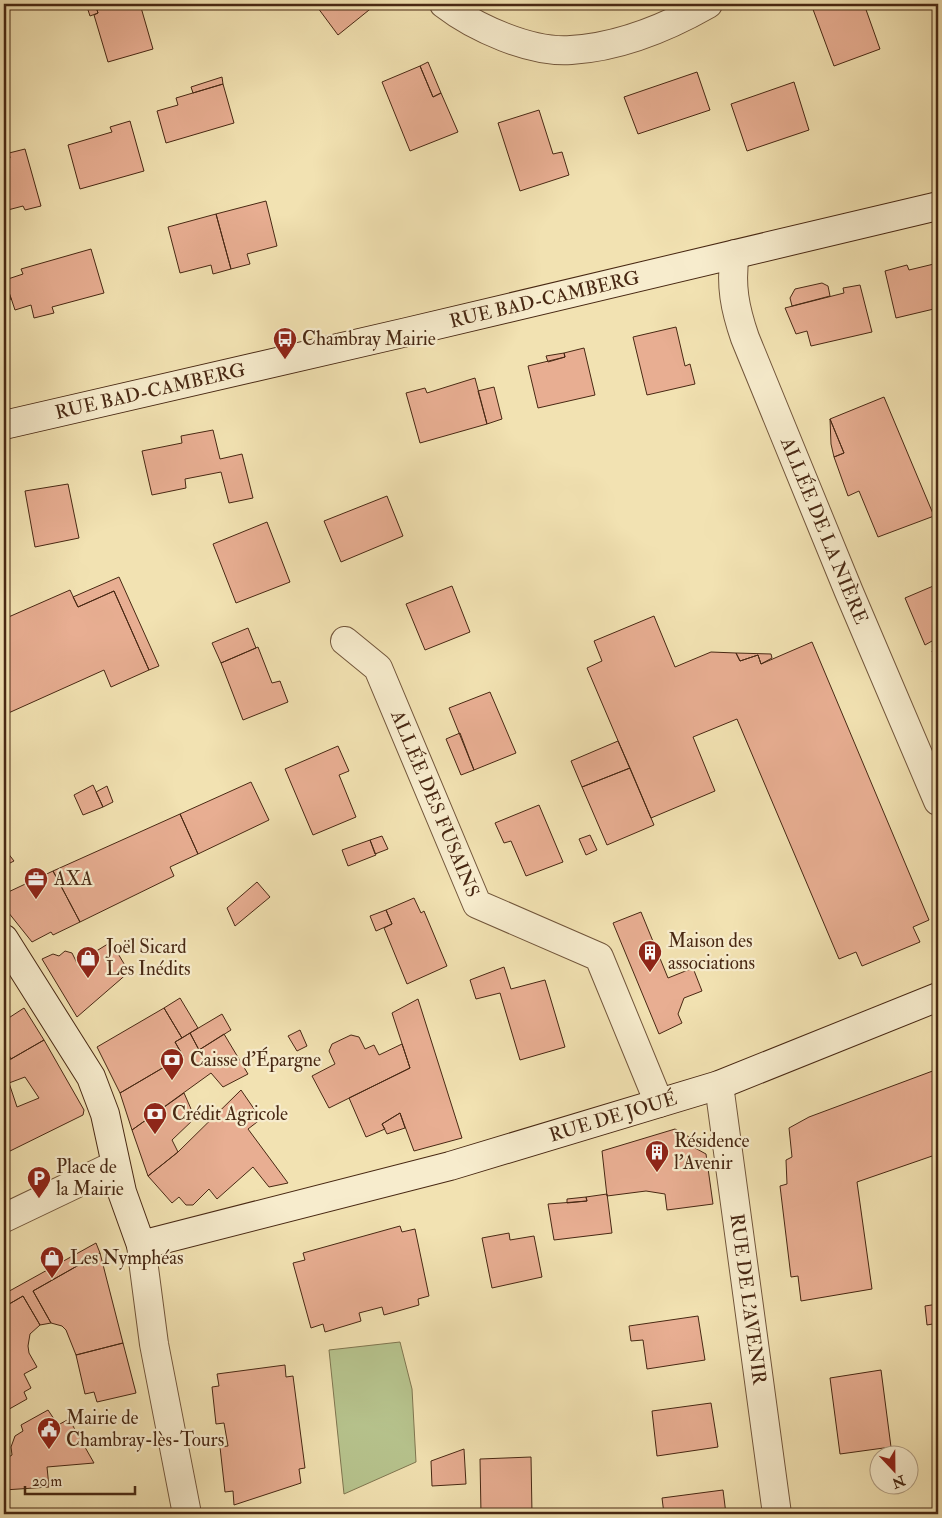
<svg xmlns="http://www.w3.org/2000/svg" width="942" height="1518" font-family="'IM FELL Double Pica',serif">
<style>
.green{fill:#b7c48e;stroke:#807650}
.building{fill:#e8ae92;stroke:#482813;fill-rule:evenodd}
.lines{fill:none;stroke-linecap:round;stroke-linejoin:round}
.street-casing{stroke:#72563b;stroke-width:30}
.secondary-casing{stroke:#482813;stroke-width:30}
.street{stroke:#f7eccd;stroke-width:28}
.secondary{stroke:#f7eccd;stroke-width:28}
.labels{text-anchor:middle;dominant-baseline:central;stroke-width:4.5;stroke-linejoin:round;paint-order:stroke}
.street-label{font-size:19px;fill:#482813;stroke:#f7eccd}
.poi-label{font-size:19px;fill:#482813;stroke:#f7eccd;text-anchor:start}
</style>
<rect width="100%" height="100%" fill="#f2e2b2"/>
<filter id="stains"><feTurbulence type="fractalNoise" baseFrequency=".004" numOctaves="4"/><feColorMatrix values="0 0 0 0 .2 0 0 0 0 .09 0 0 0 0 .02 0 0 0 .5 -.17"/></filter>
<radialGradient id="worn" r=".72"><stop offset=".6" stop-color="#630" stop-opacity="0"/><stop offset="1" stop-color="#630" stop-opacity=".3"/></radialGradient>
<path class="green" d="M 400,1342 L 412,1389 L 416,1462 L 344,1494 L 329,1350 Z"/>
<path class="building" d="M 86,4 L 95,4 L 98,13 L 90,16 Z
M 95,4 L 140,4 L 153,49 L 108,62 L 94,15 L 98,13 Z
M 315,4 L 372,4 L 374,6 L 338,35 Z
M 811,4 L 864,4 L 880,49 L 834,66 Z
M 428,62 L 441,93 L 433,97 L 420,66 Z
M 420,66 L 433,97 L 441,93 L 458,132 L 410,151 L 382,82 Z
M 697,72 L 710,110 L 638,134 L 624,97 Z
M 222,77 L 223,84 L 193,93 L 191,87 Z
M 794,82 L 809,130 L 747,151 L 731,104 Z
M 223,84 L 234,123 L 166,143 L 157,111 L 178,105 L 176,98 Z
M 539,110 L 553,154 L 562,152 L 569,175 L 520,191 L 498,123 Z
M 130,121 L 144,171 L 80,189 L 68,145 L 112,132 L 110,127 Z
M 25,149 L 41,206 L 25,210 L 23,206 L 4,211 L 4,160 L 10,158 L 9,153 Z
M 266,201 L 277,246 L 247,254 L 250,264 L 231,269 L 216,214 Z
M 216,214 L 231,269 L 213,274 L 211,265 L 180,273 L 168,227 Z
M 91,249 L 104,293 L 52,307 L 54,313 L 34,318 L 31,305 L 15,310 L 5,280 L 23,274 L 21,269 Z
M 938,263 L 938,308 L 896,318 L 885,271 L 907,265 L 909,270 Z
M 4,280 L 11,299 L 4,301 Z
M 822,283 L 828,286 L 830,296 L 792,306 L 790,298 L 795,289 Z
M 860,285 L 872,332 L 811,346 L 807,331 L 796,334 L 785,308 L 844,293 L 843,288 Z
M 676,327 L 685,366 L 690,364 L 695,384 L 647,395 L 633,337 Z
M 584,348 L 595,395 L 538,408 L 528,366 L 565,357 L 564,353 Z
M 564,353 L 565,357 L 548,362 L 546,356 Z
M 475,378 L 487,424 L 420,443 L 406,393 L 425,388 L 427,393 Z
M 494,387 L 502,419 L 487,424 L 478,391 Z
M 884,397 L 934,516 L 878,537 L 859,491 L 848,496 L 834,457 L 844,453 L 830,419 Z
M 830,419 L 844,453 L 834,457 L 831,444 Z
M 213,430 L 220,459 L 242,454 L 253,498 L 229,503 L 221,472 L 185,479 L 186,488 L 152,495 L 142,451 L 182,443 L 181,436 Z
M 68,484 L 79,538 L 35,547 L 25,491 Z
M 387,496 L 403,536 L 341,562 L 324,521 Z
M 267,522 L 290,582 L 236,603 L 213,544 Z
M 119,577 L 159,666 L 149,670 L 114,591 L 78,607 L 73,597 Z
M 938,584 L 938,666 L 932,651 L 935,649 L 932,641 L 925,645 L 905,598 Z
M 452,586 L 470,632 L 425,650 L 406,604 Z
M 70,590 L 78,607 L 114,591 L 149,670 L 111,687 L 104,670 L 4,715 L 4,619 Z
M 654,616 L 675,667 L 711,652 L 736,653 L 740,661 L 758,655 L 761,664 L 812,642 L 929,920 L 913,927 L 920,942 L 862,966 L 856,952 L 839,959 L 737,719 L 693,737 L 715,791 L 651,818 L 587,668 L 602,661 L 594,641 Z
M 248,628 L 256,648 L 221,663 L 212,643 Z
M 258,647 L 272,683 L 280,681 L 288,702 L 243,720 L 221,663 Z
M 736,653 L 771,654 L 772,658 L 761,664 L 758,655 L 740,661 Z
M 490,692 L 516,753 L 474,770 L 449,708 Z
M 460,733 L 474,770 L 461,775 L 446,739 Z
M 618,741 L 630,768 L 582,787 L 571,761 Z
M 338,746 L 349,771 L 339,775 L 356,817 L 313,835 L 285,769 Z
M 630,768 L 654,825 L 607,845 L 582,787 Z
M 251,782 L 269,820 L 198,854 L 180,814 Z
M 93,785 L 103,807 L 83,815 L 74,795 Z
M 107,786 L 113,802 L 103,807 L 96,792 Z
M 539,805 L 563,862 L 526,876 L 511,841 L 504,843 L 495,823 Z
M 180,814 L 198,854 L 170,867 L 174,876 L 80,922 L 53,871 Z
M 590,835 L 597,850 L 586,855 L 579,839 Z
M 382,836 L 388,849 L 375,854 L 370,840 Z
M 370,840 L 376,855 L 348,866 L 342,850 Z
M 4,848 L 14,861 L 4,866 Z
M 53,871 L 80,922 L 53,935 L 51,932 L 32,942 L 4,907 L 4,894 Z
M 257,882 L 270,897 L 235,926 L 227,908 Z
M 414,898 L 421,913 L 424,911 L 447,966 L 407,984 L 384,928 L 392,924 L 386,910 Z
M 386,910 L 392,924 L 376,931 L 370,916 Z
M 641,912 L 668,978 L 693,968 L 702,991 L 684,998 L 678,1014 L 682,1023 L 659,1034 L 613,923 Z
M 111,942 L 129,972 L 77,1017 L 42,959 L 53,954 L 59,956 L 65,951 L 72,953 L 77,963 Z
M 504,967 L 511,989 L 545,980 L 565,1047 L 520,1060 L 500,993 L 476,999 L 470,980 Z
M 180,998 L 198,1028 L 182,1038 L 164,1008 Z
M 418,999 L 462,1138 L 414,1151 L 400,1113 L 382,1124 L 385,1129 L 366,1137 L 349,1098 L 410,1068 L 392,1013 Z
M 24,1008 L 44,1040 L 11,1059 L 4,1046 L 4,1021 Z
M 164,1008 L 182,1038 L 175,1042 L 183,1056 L 120,1093 L 97,1047 Z
M 222,1014 L 231,1030 L 199,1050 L 190,1033 Z
M 300,1030 L 307,1046 L 297,1051 L 288,1036 Z
M 190,1033 L 199,1050 L 224,1034 L 248,1074 L 223,1087 L 211,1073 L 132,1130 L 120,1093 L 183,1056 L 175,1042 Z
M 351,1035 L 359,1037 L 365,1049 L 374,1045 L 379,1055 L 402,1044 L 410,1068 L 329,1108 L 312,1076 L 335,1064 L 329,1051 L 332,1044 Z
M 44,1040 L 84,1110 L 83,1115 L 4,1154 L 4,1063 ZM 25,1077 L 39,1098 L 17,1107 L 9,1083 Z
M 938,1069 L 938,1154 L 857,1182 L 872,1289 L 801,1301 L 798,1276 L 791,1277 L 780,1186 L 787,1184 L 786,1160 L 792,1157 L 789,1128 L 809,1117 Z
M 241,1090 L 261,1119 L 248,1129 L 288,1183 L 269,1187 L 253,1167 L 217,1199 L 209,1189 L 193,1205 L 186,1205 L 179,1197 L 172,1203 L 148,1176 L 178,1152 Z
M 184,1093 L 195,1118 L 172,1140 L 178,1152 L 148,1176 L 132,1130 Z
M 400,1113 L 405,1128 L 387,1134 L 382,1124 Z
M 675,1129 L 698,1142 L 695,1148 L 706,1154 L 713,1204 L 667,1210 L 665,1194 L 646,1191 L 607,1196 L 602,1151 Z
M 607,1194 L 612,1233 L 554,1240 L 548,1204 L 587,1201 L 586,1197 Z
M 586,1197 L 587,1201 L 567,1203 L 567,1199 Z
M 400,1226 L 402,1232 L 415,1229 L 429,1296 L 418,1299 L 419,1305 L 384,1315 L 382,1307 L 359,1313 L 361,1321 L 325,1332 L 323,1324 L 311,1328 L 293,1263 L 305,1260 L 303,1253 Z
M 509,1233 L 510,1240 L 534,1236 L 542,1277 L 492,1288 L 482,1238 Z
M 96,1243 L 100,1253 L 33,1291 L 51,1323 L 40,1325 L 23,1296 L 4,1307 L 4,1294 Z
M 100,1253 L 123,1343 L 76,1355 L 66,1330 L 62,1326 L 51,1323 L 33,1291 Z
M 23,1296 L 40,1325 L 30,1334 L 28,1346 L 29,1353 L 37,1367 L 24,1374 L 31,1388 L 24,1392 L 27,1399 L 4,1412 L 4,1307 Z
M 938,1304 L 938,1323 L 927,1325 L 925,1306 Z
M 698,1316 L 705,1360 L 647,1369 L 643,1340 L 631,1341 L 629,1326 Z
M 123,1343 L 136,1393 L 97,1402 L 94,1392 L 85,1394 L 76,1355 Z
M 285,1365 L 286,1377 L 293,1376 L 305,1468 L 299,1469 L 301,1483 L 234,1505 L 233,1491 L 225,1492 L 220,1447 L 228,1446 L 224,1423 L 216,1424 L 212,1387 L 219,1386 L 217,1374 Z
M 881,1370 L 891,1447 L 840,1454 L 830,1378 Z
M 711,1403 L 718,1447 L 657,1456 L 652,1411 Z
M 48,1410 L 58,1425 L 69,1419 L 94,1463 L 47,1467 L 49,1487 L 4,1490 L 4,1460 L 12,1455 L 11,1447 L 15,1436 L 23,1431 L 21,1425 Z
M 464,1449 L 466,1484 L 432,1486 L 431,1461 Z
M 531,1457 L 532,1514 L 481,1514 L 480,1459 Z
M 723,1490 L 726,1514 L 664,1514 L 662,1498 Z
M 885,1509 L 886,1514 L 845,1514 Z"/>
<g class="lines">
<g class="street-casing">
<g id="street">
<path d="M 444,4 C 475,28 531,53 571,50 C 620,47 666,28 708,4"/>
<path id="s1" d="M 735,254 C 730,285 735,309 745,338 L 849,592 L 938,801"/>
<path id="s2" d="M 345,641 L 378,668 L 477,904 L 599,957 L 659,1103"/>
<path id="s3" d="M 719,1085 L 777,1514"/>
<path d="M 4,1218 L 115,1165"/>
<path d="M 141,1245 L 154,1344 L 187,1514"/>
</g>
</g>
<g class="secondary-casing">
<g id="secondary">
<path id="s4" d="M 4,425 L 407,332 L 938,206"/>
<path id="s5" d="M 4,939 L 91,1077 L 105,1114 L 122,1192 L 141,1245 L 450,1166 L 719,1085 L 938,997"/>
</g>
</g>
<use href="#street" class="street"/>
<use href="#secondary" class="secondary"/>
</g>
<defs>
<g id="bus-pin" transform="scale(1.25)"><path d="M0 17L-7.5 6A9.5 9.5 0 1 1 7.5 6Z" fill="#8f2418" stroke="#f7eccd"/><path d="M-5-6H5V4H4V6H2V4H-2V6H-4V4H-5ZM-3.5-4V0h7V-4ZM-3.5 1.2v1.5H-2V1.2ZM2 1.2v1.5H3.5V1.2Z" fill="#fff"/></g>
<g id="office-pin" transform="scale(1.25)"><path d="M0 17L-7.5 6A9.5 9.5 0 1 1 7.5 6Z" fill="#8f2418" stroke="#f7eccd"/><path d="M-6-3h4V-5.5h4V-3h4V5H-6ZM-1-4.5V-3h2v-1.5ZM-6 0V1H6V0Z" fill="#fff"/></g>
<g id="building-pin" transform="scale(1.25)"><path d="M0 17L-7.5 6A9.5 9.5 0 1 1 7.5 6Z" fill="#8f2418" stroke="#f7eccd"/><path d="M-4-6H4V6H1V3H-1V6H-4ZM-2.5-4.3h1.7v1.8h-1.7ZM.8-4.3h1.7v1.8H.8ZM-2.5-1h1.7V.8h-1.7ZM.8-1h1.7V.8H.8Z" fill="#fff"/></g>
<g id="shop-pin" transform="scale(1.25)"><path d="M0 17L-7.5 6A9.5 9.5 0 1 1 7.5 6Z" fill="#8f2418" stroke="#f7eccd"/><path d="M-5-2.5h2.3a2.7 3.5 0 0 1 5.4 0H5L5.5 6h-11ZM-1.5-2.5h3a1.5 2.3 0 0 0-3 0Z" fill="#fff"/></g>
<g id="bank-pin" transform="scale(1.25)"><path d="M0 17L-7.5 6A9.5 9.5 0 1 1 7.5 6Z" fill="#8f2418" stroke="#f7eccd"/><path d="M-6-4H6V4H-6ZM0-2.3a2.3 2.3 0 1 0 0 4.6a2.3 2.3 0 1 0 0-4.6Z" fill="#fff"/></g>
<g id="parking-pin" transform="scale(1.25)"><path d="M0 17L-7.5 6A9.5 9.5 0 1 1 7.5 6Z" fill="#8f2418" stroke="#f7eccd"/><path d="M-3.5-5.5H1a3.5 3.5 0 0 1 0 7H-1V5.5H-3.5ZM-1-3.4V-.6H.8a1.4 1.4 0 0 0 0-2.8Z" fill="#fff"/></g>
<g id="civic-pin" transform="scale(1.25)"><path d="M0 17L-7.5 6A9.5 9.5 0 1 1 7.5 6Z" fill="#8f2418" stroke="#f7eccd"/><path d="M-.6-6.5H3V-4.5H.6V-3L4-1V1h2V6H-6V1h2V-1L-.6-3ZM-1.2 2.5V6h2.4V2.5Z" fill="#fff"/></g>
</defs>
<g fill-rule="evenodd">
<use href="#bus-pin" x="285" y="339"/>
<use href="#office-pin" x="36" y="879"/>
<use href="#building-pin" x="650" y="952"/>
<use href="#shop-pin" x="88" y="958"/>
<use href="#bank-pin" x="172" y="1060"/>
<use href="#bank-pin" x="155" y="1114"/>
<use href="#building-pin" x="657" y="1152"/>
<use href="#parking-pin" x="39" y="1178"/>
<use href="#shop-pin" x="52" y="1258"/>
<use href="#civic-pin" x="49" y="1429"/>
</g>
<g class="labels">
<g class="street-label">
<text stroke="none"><textPath href="#s4" startOffset="555">RUE BAD-CAMBERG</textPath></text>
<text stroke="none"><textPath href="#s4" startOffset="150">RUE BAD-CAMBERG</textPath></text>
<text stroke="none"><textPath href="#s1" startOffset="294">ALLÉE DE LA NIÈRE</textPath></text>
<text stroke="none"><textPath href="#s2" startOffset="190">ALLÉE DES FUSAINS</textPath></text>
<text stroke="none"><textPath href="#s5" startOffset="828">RUE DE JOUÉ</textPath></text>
<text stroke="none"><textPath href="#s3" startOffset="216">RUE DE L'AVENIR</textPath></text>
</g>
<g class="poi-label">
<text x="302" y="339">Chambray Mairie</text>
<text x="54" y="879">AXA</text>
<text x="668" y="941">Maison des<tspan x="668" dy="22">associations</tspan></text>
<text x="106" y="947">Joël Sicard<tspan x="106" dy="22">Les Inédits</tspan></text>
<text x="190" y="1060">Caisse d'Épargne</text>
<text x="172" y="1114">Crédit Agricole</text>
<text x="674" y="1141">Résidence<tspan x="674" dy="22">l’Avenir</tspan></text>
<text x="56" y="1167">Place de<tspan x="56" dy="22">la Mairie</tspan></text>
<text x="70" y="1258">Les Nymphéas</text>
<text x="66" y="1418">Mairie de<tspan x="66" dy="22">Chambray-lès-Tours</tspan></text>
</g>
</g>
<rect width="942" height="1518" fill="none" stroke="#f2e2b2" stroke-width="20"/>
<rect x="5" y="5" width="932" height="1508" fill="none" stroke="#482813" stroke-width="2.5"/>
<rect x="10" y="10" width="922" height="1498" fill="none" stroke="#482813"/>
<g transform="translate(894 1470) rotate(158)"><circle r="24" fill="#f7eccd" stroke="#b19e83"/>
<path d="M0-4L9 19L0 12L-9 19Z" fill="#8f2418"/>
<text y="-8" font-size="14" font-weight="bold" text-anchor="middle" fill="#482813">N</text>
</g>
<path d="M25 1486v8h110v-8" fill="none" stroke="#482813" stroke-width="2.5"/>
<text x="32" y="1486" font-size="15" fill="#482813" stroke="#f7eccd" stroke-width="4" paint-order="stroke">20 m</text>
<rect width="100%" height="100%" filter="url(#stains)"/>
<rect width="100%" height="100%" fill="url(#worn)"/>
</svg>
